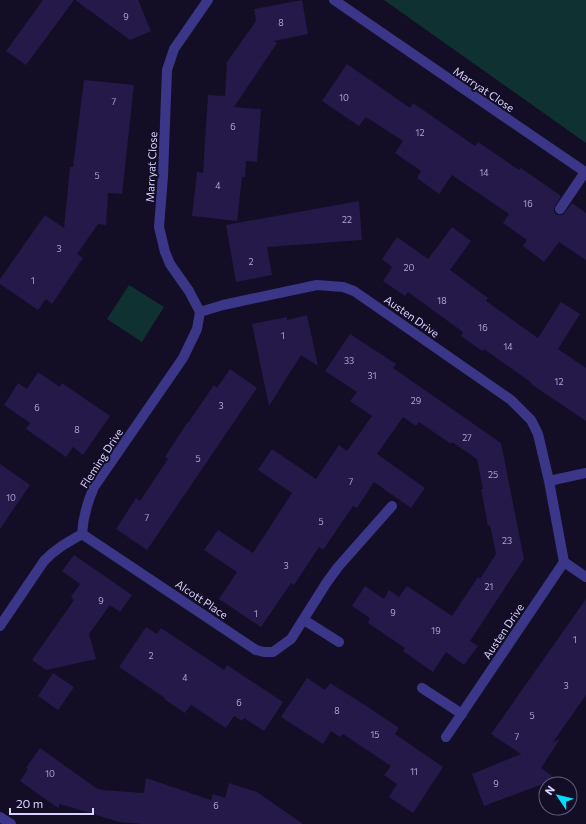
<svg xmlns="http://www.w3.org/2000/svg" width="586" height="824" font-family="Commissioner,sans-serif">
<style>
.green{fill:#103131}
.building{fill:#241948}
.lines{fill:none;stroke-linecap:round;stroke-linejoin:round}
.minor{stroke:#3c3688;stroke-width:10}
.labels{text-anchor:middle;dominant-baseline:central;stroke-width:4;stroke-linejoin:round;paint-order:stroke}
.number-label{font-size:9px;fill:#aca4d1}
.street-label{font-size:11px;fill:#dad3ff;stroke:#130e26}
</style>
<rect width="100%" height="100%" fill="#130e26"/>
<path class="green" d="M 384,0 L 586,0 L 586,143 Z
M 129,285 L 164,307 L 142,342 L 107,319 Z"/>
<path class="building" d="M 43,0 L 74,0 L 26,65 L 6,51 Z
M 75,0 L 138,0 L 151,31 L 130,40 Z
M 302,0 L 308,34 L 274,41 L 277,43 L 234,107 L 261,109 L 257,162 L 246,161 L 245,177 L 242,177 L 237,221 L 192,216 L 197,172 L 203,173 L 208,95 L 225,96 L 227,62 L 256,21 L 254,9 Z
M 347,64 L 410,108 L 413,103 L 475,146 L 478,142 L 519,170 L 521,168 L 561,196 L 554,208 L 554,212 L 557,215 L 563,215 L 572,203 L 586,213 L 586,260 L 559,242 L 544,262 L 523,246 L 527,240 L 503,223 L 509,214 L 452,175 L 439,194 L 417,178 L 421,171 L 395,153 L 403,141 L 366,117 L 359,126 L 322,101 Z
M 84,80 L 134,85 L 122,194 L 108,193 L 106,225 L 98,224 L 77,254 L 83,258 L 52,304 L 46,299 L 38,310 L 0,284 L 0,279 L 45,215 L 64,228 L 70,167 L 73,167 Z
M 359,201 L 362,240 L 267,247 L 272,275 L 236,282 L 226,225 Z
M 452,227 L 471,241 L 450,270 L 488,298 L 486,301 L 538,338 L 561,302 L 580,314 L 558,349 L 586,368 L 586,421 L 531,384 L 532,383 L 484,349 L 482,351 L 461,336 L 463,332 L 408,292 L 405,296 L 383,281 L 392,267 L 382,259 L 397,237 L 428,259 Z
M 307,315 L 318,366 L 301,355 L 269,406 L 252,324 L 287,317 L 287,320 Z
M 350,334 L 396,364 L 393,368 L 501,443 L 524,559 L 470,641 L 478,646 L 464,665 L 446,652 L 433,672 L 403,651 L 405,648 L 368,623 L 370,618 L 352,606 L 365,586 L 384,599 L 389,590 L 399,597 L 407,586 L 452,616 L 478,577 L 480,579 L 496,554 L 490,525 L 488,526 L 481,489 L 483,489 L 477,459 L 452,442 L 451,444 L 419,422 L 416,426 L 403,417 L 377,454 L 425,488 L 411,508 L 374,482 L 357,508 L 353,506 L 323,550 L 319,547 L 294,585 L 291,583 L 261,627 L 219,599 L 237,572 L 204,550 L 218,530 L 253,553 L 292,493 L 258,470 L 272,449 L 316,479 L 339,445 L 347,451 L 372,416 L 350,401 L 357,392 L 325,371 Z
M 230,369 L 257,388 L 147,550 L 116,529 L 136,498 L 140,501 L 168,459 L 165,457 L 187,423 L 188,423 L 214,385 L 217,388 Z
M 38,372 L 60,387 L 62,383 L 110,416 L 83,455 L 73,447 L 66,457 L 26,429 L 30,423 L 4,405 L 18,383 L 27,389 Z
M 0,464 L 30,485 L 0,529 Z
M 74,555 L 132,595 L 120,612 L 110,605 L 89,634 L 96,659 L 46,670 L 32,660 L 74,600 L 71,597 L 80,584 L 62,571 Z
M 586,599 L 586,695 L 553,742 L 560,739 L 541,768 L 556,779 L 484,806 L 472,774 L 521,754 L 491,734 Z
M 146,627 L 157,634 L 161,628 L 224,670 L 227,665 L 283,702 L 264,731 L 244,718 L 242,721 L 234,716 L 226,728 L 191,705 L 185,713 L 164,699 L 165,698 L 119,667 Z
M 53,673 L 74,687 L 58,710 L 38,696 Z
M 307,678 L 325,690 L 330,683 L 371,709 L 399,728 L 395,734 L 443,767 L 413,813 L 389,797 L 397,784 L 384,775 L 391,766 L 343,734 L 340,737 L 331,731 L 323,744 L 281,717 Z
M 40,748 L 96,788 L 102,790 L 144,793 L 146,778 L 211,800 L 213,794 L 225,798 L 229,783 L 257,792 L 303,824 L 143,824 L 119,822 L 60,804 L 58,808 L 20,781 L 28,769 L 26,768 Z"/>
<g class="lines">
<path class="minor" d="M 334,0 L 585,172 L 560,209
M 200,312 L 223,305 L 317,285 L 343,287 L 354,291 L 511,400 L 531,420 L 538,434 L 549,481 L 564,562 L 586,577
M 200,312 L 189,291 L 170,264 L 165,252 L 159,227 L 163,176 L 167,70 L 174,49 L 208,0
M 549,481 L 586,473
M 82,534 L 256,650 L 264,652 L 273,652 L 291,639 L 327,582 L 338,567 L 392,506
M 304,620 L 339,642
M 0,626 L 44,561 C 55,549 68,542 82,534 C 83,516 87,503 94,487 L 183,358 L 197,329 L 200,312
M 422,688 L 462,714
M 446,737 L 564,562
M 0,817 L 11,824"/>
</g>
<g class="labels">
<g class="number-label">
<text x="126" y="16">9</text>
<text x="281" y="22">8</text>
<text x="344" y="97">10</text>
<text x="114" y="101">7</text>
<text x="233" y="126">6</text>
<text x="420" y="132">12</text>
<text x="484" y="172">14</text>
<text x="97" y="175">5</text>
<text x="218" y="185">4</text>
<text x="528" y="203">16</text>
<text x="347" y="219">22</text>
<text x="59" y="248">3</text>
<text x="251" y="261">2</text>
<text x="409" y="267">20</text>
<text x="33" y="280">1</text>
<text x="442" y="300">18</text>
<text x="483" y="327">16</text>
<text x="283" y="335">1</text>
<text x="508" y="346">14</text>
<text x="349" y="360">33</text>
<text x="372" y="375">31</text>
<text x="559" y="381">12</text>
<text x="416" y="400">29</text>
<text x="221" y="405">3</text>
<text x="37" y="407">6</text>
<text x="77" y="429">8</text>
<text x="467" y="437">27</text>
<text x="198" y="458">5</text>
<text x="493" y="474">25</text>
<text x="351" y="481">7</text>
<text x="11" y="497">10</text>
<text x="147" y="517">7</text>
<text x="321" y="521">5</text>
<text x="507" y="540">23</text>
<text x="286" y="565">3</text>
<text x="489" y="586">21</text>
<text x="101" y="600">9</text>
<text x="393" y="612">9</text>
<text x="256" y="613">1</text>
<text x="436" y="630">19</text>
<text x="575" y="639">1</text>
<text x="151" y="655">2</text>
<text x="185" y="677">4</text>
<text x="566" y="685">3</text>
<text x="239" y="702">6</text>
<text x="337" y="710">8</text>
<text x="532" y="715">5</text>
<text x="375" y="734">15</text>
<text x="517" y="736">7</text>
<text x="414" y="771">11</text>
<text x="50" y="773">10</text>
<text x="496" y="783">9</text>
<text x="216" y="805">6</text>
</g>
<g class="street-label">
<text transform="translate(484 89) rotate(34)">Marryat Close</text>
<text transform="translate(151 167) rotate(-87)">Marryat Close</text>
<text transform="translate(412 316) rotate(35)">Austen Drive</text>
<text transform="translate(101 458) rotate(-57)">Fleming Drive</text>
<text transform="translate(202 599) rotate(34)">Alcott Place</text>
<text transform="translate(503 631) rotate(-56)">Austen Drive</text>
</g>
</g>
<g transform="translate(558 796) rotate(305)"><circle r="19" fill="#130e26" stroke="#635d7d"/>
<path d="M0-3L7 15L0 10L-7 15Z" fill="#00dbfe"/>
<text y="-6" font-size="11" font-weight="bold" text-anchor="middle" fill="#dad3ff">N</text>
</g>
<path d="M10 808v6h83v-6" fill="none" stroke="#dad3ff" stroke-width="2"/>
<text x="16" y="808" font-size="12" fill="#dad3ff" stroke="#130e26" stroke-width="3" paint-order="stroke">20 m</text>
</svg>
